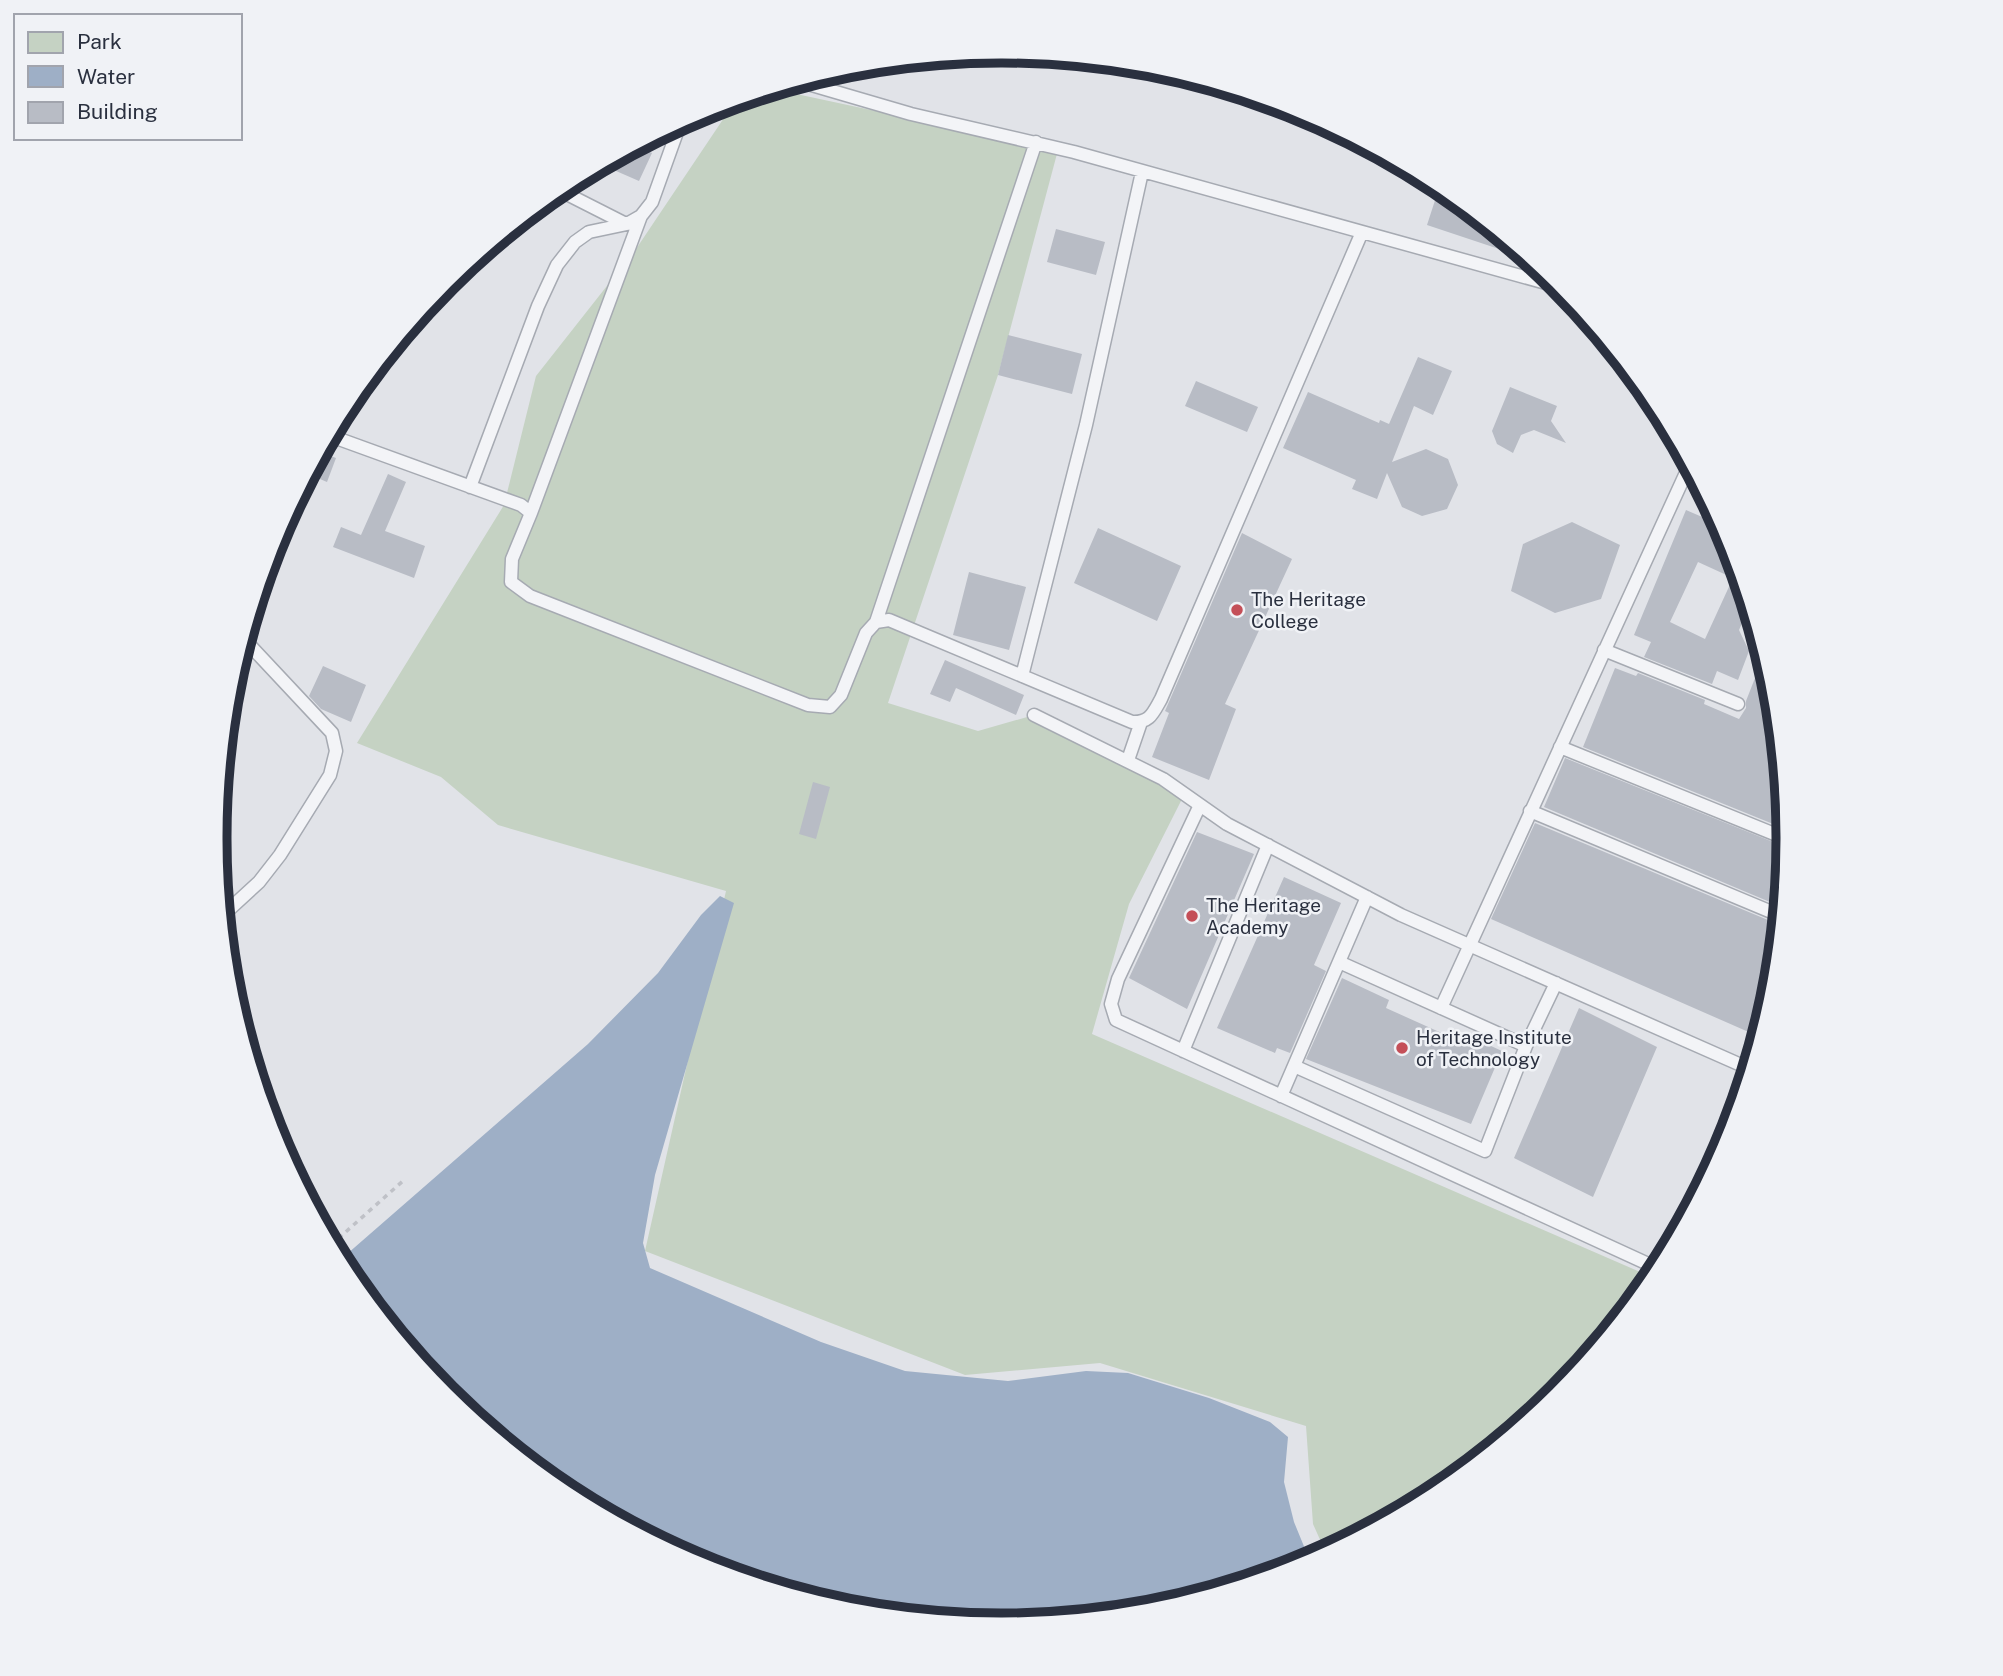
<svg xmlns="http://www.w3.org/2000/svg" width="2003" height="1676" font-family="'Public Sans',sans-serif">
<style>
.green{fill:#c5d2c3}
.water{fill:#9eafc6}
.building{fill:#b8bcc5;fill-rule:evenodd}
.lines{fill:none;stroke-linecap:round;stroke-linejoin:round}
.service-casing{stroke:#a6aab2;stroke-width:15}
.path{stroke:#bfc1c7;stroke-width:3.5;stroke-dasharray:5 5;stroke-linecap:butt}
.service{stroke:#f3f4f7;stroke-width:12}
.poi-dot{fill:#c44f58;stroke:#f0f2f6;stroke-width:2.5}
.labels{text-anchor:middle;dominant-baseline:central;stroke-width:5;stroke-linejoin:round;paint-order:stroke}
.poi-label{font-size:19px;fill:#2a303f;stroke:#f0f2f6;text-anchor:start}
.rim{fill:none;stroke:#2a303f;stroke-width:9}
</style>
<rect width="100%" height="100%" fill="#e1e3e8"/>
<path class="green" d="M 773,89 L 1058,150 L 998,375 L 888,703 L 978,731 L 1034,715 L 1183,797 L 1129,904 L 1092,1034 L 1654,1278 L 1558,1395 L 1439,1493 L 1326,1553 L 1313,1524 L 1306,1426 L 1100,1363 L 965,1375 L 645,1251 L 726,891 L 498,825 L 441,777 L 357,743 L 504,505 L 536,376 L 636,249 L 736,100 Z"/>
<path class="water" d="M 720,896 L 734,903 L 655,1175 L 643,1243 L 650,1268 L 821,1342 L 905,1371 L 1008,1381 L 1086,1371 L 1128,1373 L 1209,1398 L 1270,1422 L 1288,1437 L 1284,1482 L 1294,1522 L 1310,1561 L 1155,1610 L 1002,1625 L 848,1610 L 700,1565 L 564,1492 L 445,1394 L 347,1275 L 339,1261 L 588,1044 L 658,973 L 701,915 Z"/>
<path class="building" d="M 635,145 L 652,153 L 639,181 L 600,164 Z
M 1440,185 L 1530,258 L 1529,259 L 1427,225 Z
M 1056,229 L 1105,242 L 1096,275 L 1047,262 Z
M 1008,335 L 1082,354 L 1072,394 L 998,375 Z
M 1418,357 L 1452,371 L 1433,415 L 1414,406 L 1392,462 L 1426,449 L 1448,459 L 1458,485 L 1447,509 L 1422,516 L 1402,507 L 1387,473 L 1377,499 L 1352,489 L 1356,480 L 1283,448 L 1308,392 L 1379,423 L 1380,420 L 1389,424 Z
M 1196,381 L 1258,407 L 1247,432 L 1185,406 Z
M 1510,387 L 1557,406 L 1551,421 L 1566,443 L 1534,430 L 1521,435 L 1513,453 L 1497,444 L 1492,431 Z
M 320,452 L 336,458 L 327,482 L 308,474 Z
M 388,474 L 406,482 L 385,531 L 425,546 L 414,578 L 333,547 L 341,527 L 361,535 Z
M 1686,510 L 1723,526 L 1729,537 L 1750,605 L 1739,630 L 1749,651 L 1738,680 L 1717,671 L 1712,684 L 1644,657 L 1651,642 L 1634,635 ZM 1698,562 L 1733,578 L 1705,639 L 1670,622 Z
M 1572,522 L 1620,545 L 1601,599 L 1555,613 L 1511,591 L 1523,544 Z
M 1098,528 L 1181,566 L 1157,621 L 1074,583 Z
M 1242,533 L 1292,559 L 1225,704 L 1236,709 L 1209,780 L 1152,757 L 1169,713 L 1165,711 Z
M 969,572 L 1026,587 L 1009,650 L 953,635 Z
M 945,660 L 1024,695 L 1016,715 L 956,688 L 950,702 L 930,694 Z
M 323,666 L 366,685 L 351,722 L 321,709 L 309,696 Z
M 1615,668 L 1636,676 L 1638,673 L 1705,700 L 1704,704 L 1739,719 L 1746,708 L 1746,701 L 1755,678 L 1774,686 L 1776,709 L 1768,728 L 1778,732 L 1788,830 L 1583,747 Z
M 1565,758 L 1788,848 L 1782,907 L 1544,807 Z
M 813,782 L 830,787 L 816,839 L 799,834 Z
M 1535,823 L 1780,925 L 1774,992 L 1760,1037 L 1491,919 Z
M 1197,832 L 1254,854 L 1187,1009 L 1129,978 Z
M 1284,877 L 1341,903 L 1314,965 L 1326,971 L 1290,1053 L 1277,1048 L 1275,1053 L 1217,1028 Z
M 1342,978 L 1389,1000 L 1386,1008 L 1466,1044 L 1469,1036 L 1502,1051 L 1471,1124 L 1306,1059 Z
M 1579,1008 L 1657,1047 L 1593,1197 L 1514,1158 Z"/>
<g class="lines">
<g class="service-casing">
<path id="service" d="M 798,81 L 911,114 L 1074,152 L 1564,288
M 557,189 L 626,224
M 328,435 L 521,505 L 531,513 L 512,559 L 511,582 L 530,596 L 808,705 L 830,707 L 841,695 L 866,633 L 876,622 L 889,620 L 1132,722 C 1150,723 1153,713 1161,699 L 1362,232
M 470,487 L 538,306 L 557,265 L 575,242 L 589,232 L 627,224 L 641,216 L 652,202 L 681,121
M 531,513 L 641,216
M 876,622 L 1036,142
M 1604,650 L 1738,704
M 1022,676 L 1086,425 L 1142,172
M 1034,715 L 1163,779 L 1227,824 L 1401,915 L 1750,1069
M 1560,747 L 1789,840
M 1128,760 L 1141,722
M 1200,805 L 1118,979 L 1111,1004 L 1116,1020 L 1659,1269
M 1530,811 L 1781,916
M 222,916 L 259,882 L 280,855 L 330,775 L 336,751 L 332,733 L 243,638
M 1441,1008 L 1690,464
M 1526,1046 L 1556,983
M 1183,1051 L 1268,845
M 1294,1066 L 1485,1151 L 1526,1046 L 1339,962
M 1281,1096 L 1367,897"/>
</g>
<path class="path" d="M 331,1245 L 404,1180"/>
<use href="#service" class="service"/>
</g>
<g class="poi-dot">
<circle cx="1237" cy="610" r="7"/>
<circle cx="1192" cy="916" r="7"/>
<circle cx="1402" cy="1048" r="7"/>
</g>
<g class="labels">
<g class="poi-label">
<text x="1251" y="599">The Heritage<tspan x="1251" dy="22">College</tspan></text>
<text x="1206" y="905">The Heritage<tspan x="1206" dy="22">Academy</tspan></text>
<text x="1416" y="1037">Heritage Institute<tspan x="1416" dy="22">of Technology</tspan></text>
</g>
</g>
<path d="M0 0H2003V1676H0ZM1001 63H1002A774 774 0 0 1 1776 837V839A774 774 0 0 1 1002 1613H1001A774 774 0 0 1 227 839V837A774 774 0 0 1 1001 63Z" fill="#f0f2f6" fill-rule="evenodd"/>
<path class="rim" d="M1001 63H1002A774 774 0 0 1 1776 837V839A774 774 0 0 1 1002 1613H1001A774 774 0 0 1 227 839V837A774 774 0 0 1 1001 63Z"/>
<rect x="14" y="14" width="228" height="126" fill="#f0f2f6" stroke="#a1a4ad" stroke-width="2"/>
<rect x="28" y="32" width="35" height="21" fill="#c5d2c3" stroke="#a1a4ad" stroke-width="2"/>
<text x="77" y="49" font-size="21" fill="#2a303f">Park</text>
<rect x="28" y="66" width="35" height="21" fill="#9eafc6" stroke="#a1a4ad" stroke-width="2"/>
<text x="77" y="84" font-size="21" fill="#2a303f">Water</text>
<rect x="28" y="102" width="35" height="21" fill="#b8bcc5" stroke="#a1a4ad" stroke-width="2"/>
<text x="77" y="119" font-size="21" fill="#2a303f">Building</text>
</svg>
